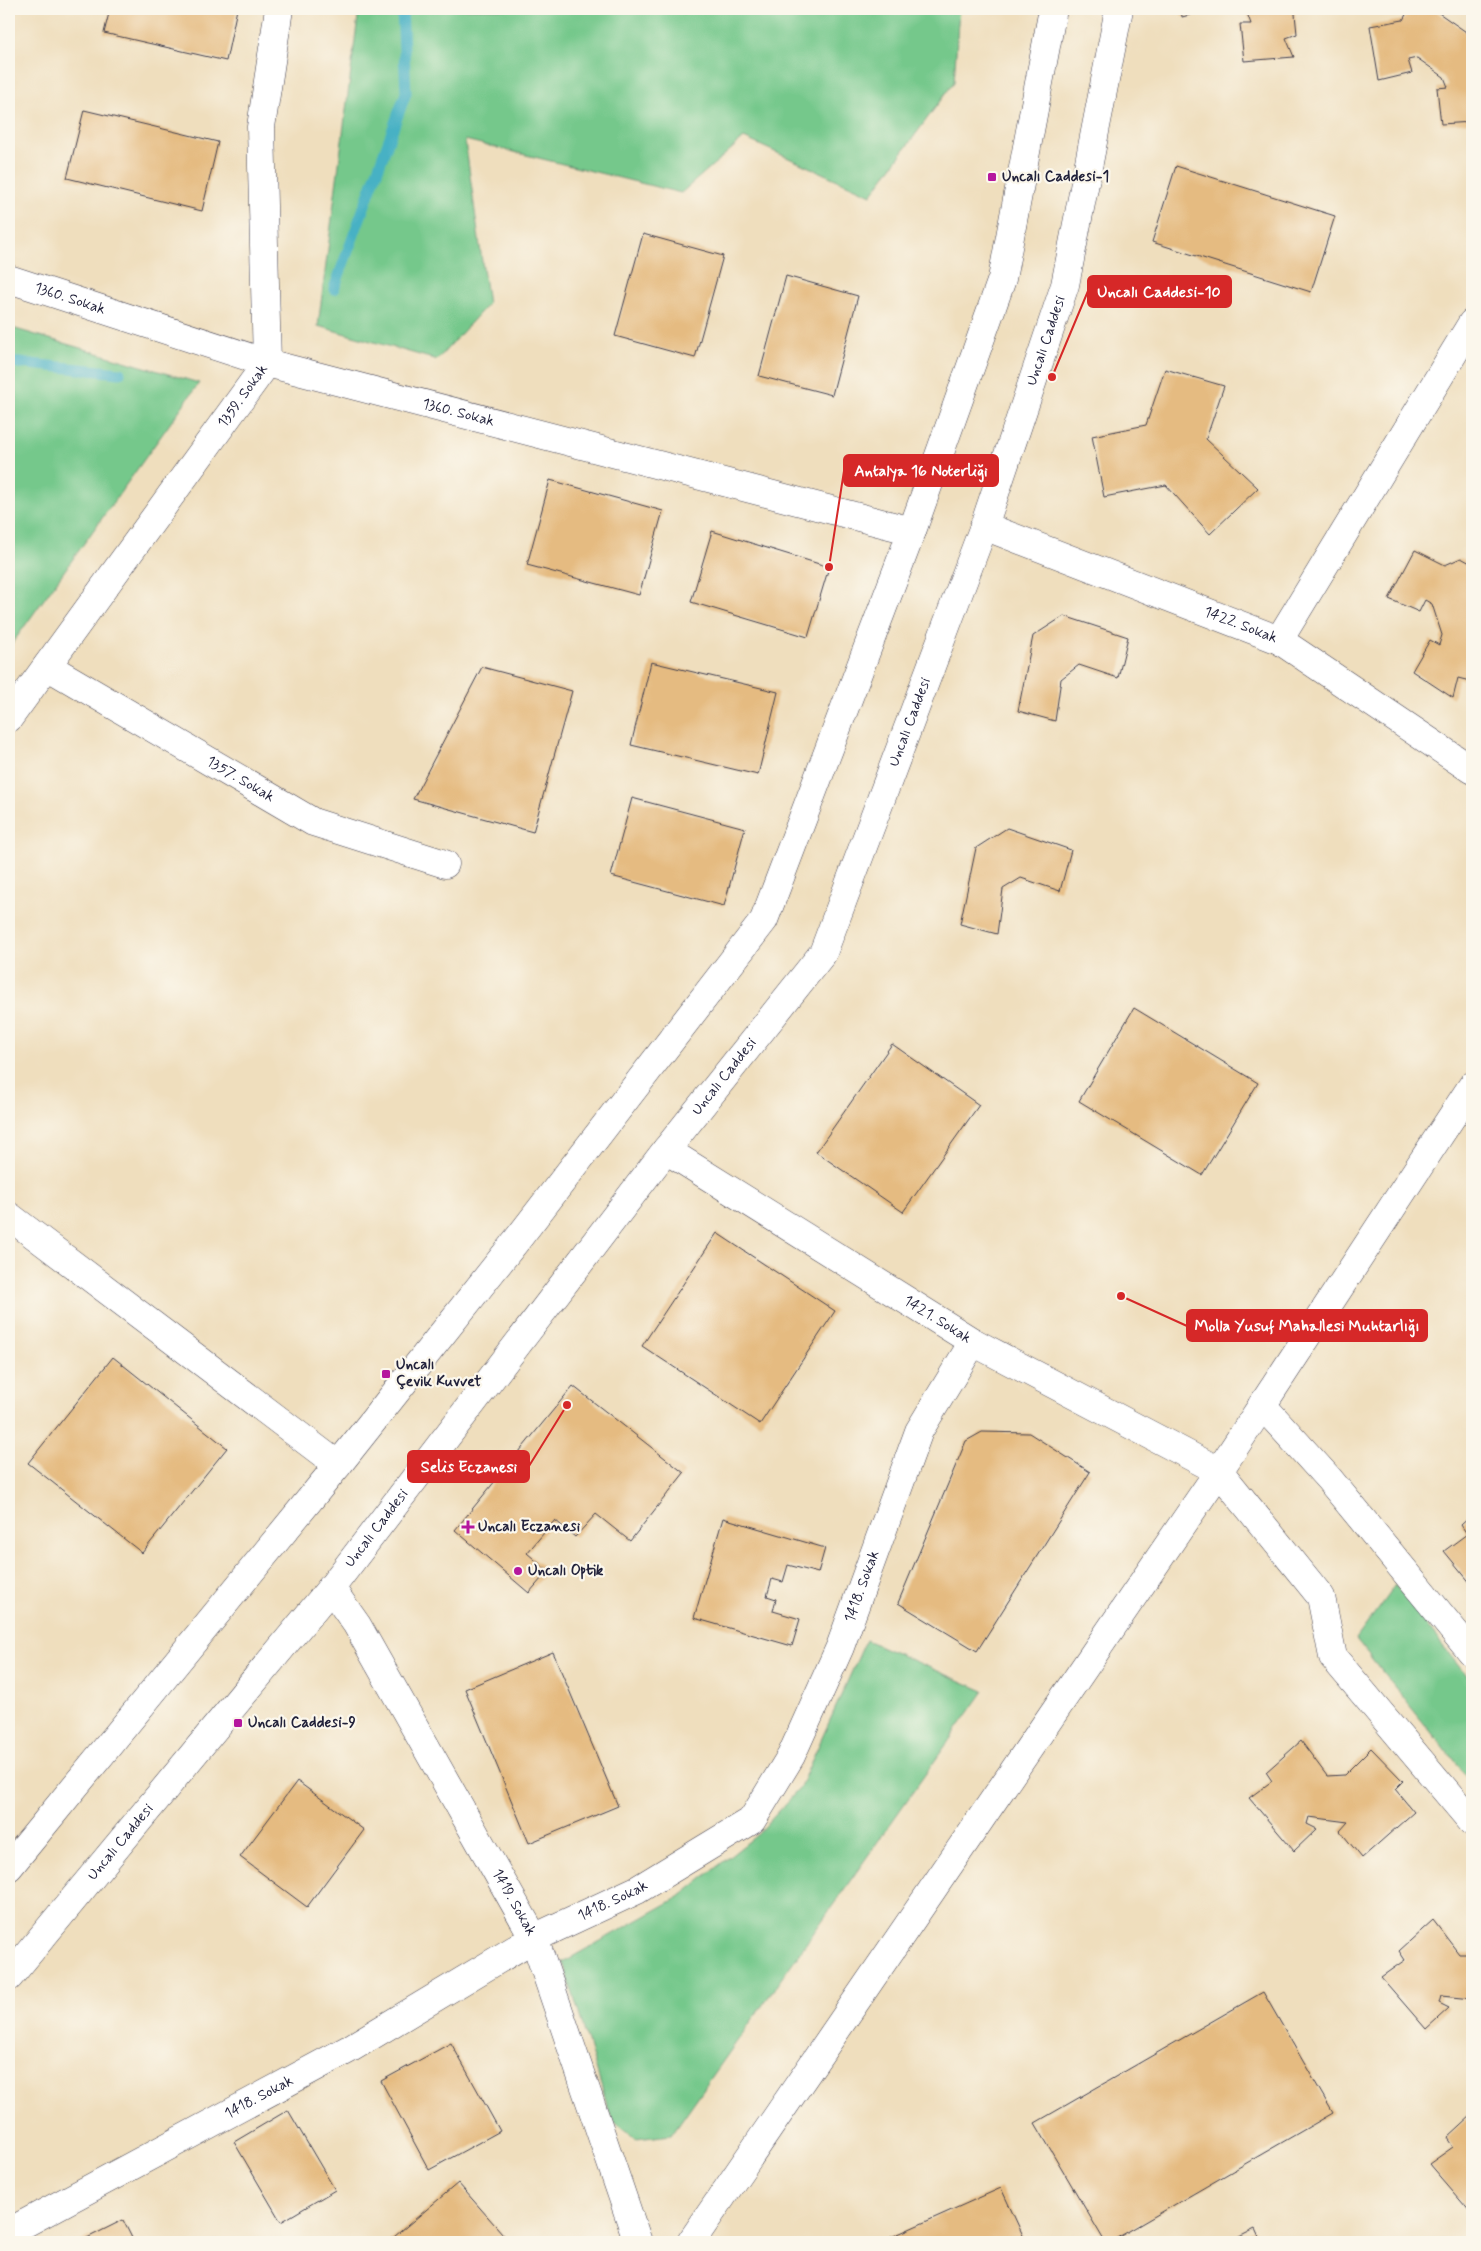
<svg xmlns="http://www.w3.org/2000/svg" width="1481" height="2251" font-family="Mynerve,sans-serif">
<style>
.green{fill:#74c88b;stroke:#4b7563}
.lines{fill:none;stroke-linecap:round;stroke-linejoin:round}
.stream{stroke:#46b1c4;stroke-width:11}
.building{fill:#e5bb81}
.minor-casing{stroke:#413e4e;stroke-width:29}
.major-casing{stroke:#413e4e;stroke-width:29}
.minor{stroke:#fff;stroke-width:28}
.major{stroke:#fff;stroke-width:28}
.poi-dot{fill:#b5179e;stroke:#fbf7ec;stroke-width:2}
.labels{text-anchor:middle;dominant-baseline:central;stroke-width:4.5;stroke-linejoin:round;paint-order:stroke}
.poi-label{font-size:15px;font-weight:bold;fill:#22223b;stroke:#fbf7ec;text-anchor:start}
.street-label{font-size:15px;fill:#22223b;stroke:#fbf7ec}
.leader{fill:none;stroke:#d62828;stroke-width:2}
.callout-dot{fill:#d62828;stroke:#fbf7ec;stroke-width:2}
.callout{fill:#d62828;stroke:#d62828;stroke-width:2}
.callout-label{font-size:16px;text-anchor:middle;font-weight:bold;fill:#fff}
</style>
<rect width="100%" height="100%" fill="#fbf7ec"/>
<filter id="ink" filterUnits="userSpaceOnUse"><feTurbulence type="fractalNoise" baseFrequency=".02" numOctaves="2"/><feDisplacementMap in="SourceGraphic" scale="10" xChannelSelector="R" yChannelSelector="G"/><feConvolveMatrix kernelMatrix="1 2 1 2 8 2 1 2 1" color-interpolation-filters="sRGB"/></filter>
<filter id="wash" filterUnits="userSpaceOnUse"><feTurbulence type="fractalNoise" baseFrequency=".0096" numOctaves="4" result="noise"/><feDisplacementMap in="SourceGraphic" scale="20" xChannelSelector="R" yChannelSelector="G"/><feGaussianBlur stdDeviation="1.12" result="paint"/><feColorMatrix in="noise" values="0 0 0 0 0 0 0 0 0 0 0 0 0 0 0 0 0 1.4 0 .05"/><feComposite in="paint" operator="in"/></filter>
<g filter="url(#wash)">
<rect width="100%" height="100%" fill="#efdebd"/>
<path class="green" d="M 359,9 L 959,9 L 954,82 L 871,195 L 744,138 L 681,193 L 465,140 L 488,304 L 437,360 L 318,326 Z
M 9,327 L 199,383 L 9,648 Z
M 1395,1585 L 1472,1683 L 1472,1783 L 1356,1639 Z
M 866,1640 L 984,1691 L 671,2135 L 636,2139 L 612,2120 L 563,1962 L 679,1897 L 758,1834 L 799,1789 Z"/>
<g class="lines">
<path class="stream" d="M 334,289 L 406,93 L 402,9
M 9,362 L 120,373"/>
</g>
<g id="blocks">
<path class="building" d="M 110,9 L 237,9 L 226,61 L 104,33 Z
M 1181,9 L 1213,9 L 1182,17 Z
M 1240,9 L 1297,9 L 1295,14 L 1297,34 L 1286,38 L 1294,57 L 1244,61 L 1240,24 L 1251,24 L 1247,13 Z
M 1409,9 L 1433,9 L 1472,36 L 1472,122 L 1441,124 L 1437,88 L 1448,87 L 1444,77 L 1417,58 L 1408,60 L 1412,73 L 1379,81 L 1370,26 L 1403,20 Z
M 84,110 L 218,142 L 202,211 L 67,178 Z
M 1176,166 L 1335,216 L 1311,292 L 1152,242 Z
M 643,234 L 723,256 L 695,358 L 615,336 Z
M 786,276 L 858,296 L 832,395 L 759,376 Z
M 1165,369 L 1224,386 L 1206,439 L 1258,488 L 1210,534 L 1166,485 L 1104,497 L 1092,436 L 1146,425 Z
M 550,480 L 663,511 L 639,595 L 527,565 Z
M 712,531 L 829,567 L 808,637 L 691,602 Z
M 1415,550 L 1445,565 L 1461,558 L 1472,564 L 1472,677 L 1470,681 L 1458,678 L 1453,698 L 1412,671 L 1430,640 L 1439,645 L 1442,635 L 1432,604 L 1425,600 L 1419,612 L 1389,599 Z
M 1064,616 L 1128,637 L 1118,678 L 1079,665 L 1061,679 L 1055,721 L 1018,711 L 1033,636 Z
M 651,662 L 778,692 L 758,775 L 631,745 Z
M 482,667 L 572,691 L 533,832 L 413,799 Z
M 632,798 L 745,828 L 724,906 L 611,876 Z
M 1007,828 L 1071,850 L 1060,891 L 1021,878 L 1003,889 L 997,934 L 960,924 L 976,848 Z
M 1134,1008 L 1258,1083 L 1202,1175 L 1079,1101 Z
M 892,1044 L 979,1105 L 903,1212 L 816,1152 Z
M 717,1233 L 835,1311 L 760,1424 L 642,1346 Z
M 113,1357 L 227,1448 L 142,1553 L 28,1463 Z
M 573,1386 L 684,1473 L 630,1541 L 596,1514 L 575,1537 L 555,1520 L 527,1553 L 548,1571 L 529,1593 L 455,1530 Z
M 982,1432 L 1029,1433 L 1090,1472 L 977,1651 L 898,1603 L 966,1441 Z
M 1472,1515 L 1472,1585 L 1444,1551 L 1467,1534 L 1461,1525 Z
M 723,1518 L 825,1548 L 818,1573 L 788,1565 L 783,1582 L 772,1579 L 767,1596 L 776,1599 L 773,1611 L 800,1619 L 792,1646 L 694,1618 Z
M 553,1652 L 618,1806 L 529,1843 L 465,1689 Z
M 1301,1741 L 1327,1776 L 1344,1775 L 1371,1748 L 1403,1781 L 1395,1789 L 1414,1812 L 1362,1858 L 1340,1831 L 1348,1822 L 1309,1817 L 1307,1824 L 1317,1829 L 1294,1851 L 1249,1798 L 1272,1781 L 1266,1772 Z
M 297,1781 L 364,1830 L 307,1907 L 240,1857 Z
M 1433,1920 L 1459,1954 L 1472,1954 L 1472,1999 L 1441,1996 L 1439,2003 L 1449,2008 L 1426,2029 L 1381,1977 L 1405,1960 L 1399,1951 Z
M 1263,1992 L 1333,2113 L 1110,2242 L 1105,2242 L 1035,2123 Z
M 451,2043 L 500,2131 L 429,2170 L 381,2081 Z
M 288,2110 L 335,2190 L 281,2222 L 234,2142 Z
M 1472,2115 L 1472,2214 L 1429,2164 L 1453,2147 L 1447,2138 Z
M 458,2183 L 510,2242 L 388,2242 Z
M 1001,2188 L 1026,2242 L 880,2242 Z
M 123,2220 L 134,2242 L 79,2242 Z
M 1255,2229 L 1261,2242 L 1229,2242 Z"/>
</g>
</g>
<g filter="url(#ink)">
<use href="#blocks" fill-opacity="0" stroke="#413e4e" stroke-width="1"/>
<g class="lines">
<g class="minor-casing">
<g id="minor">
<path id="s1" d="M 9,279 L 267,363 L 912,531"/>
<path id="s2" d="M 984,526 L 1279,640 L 1472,770"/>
<path d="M 1279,640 L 1472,323"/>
<path id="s3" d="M 47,666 L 313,822 L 445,864"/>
<path id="s4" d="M 9,718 L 267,363 L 261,127 L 279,9"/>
<path id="s5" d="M 666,1150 L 973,1342 L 1219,1471 L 1321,1597 L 1333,1657 L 1472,1822"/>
<path d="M 9,1216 L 338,1465"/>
<path d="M 1262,1405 L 1329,1479 L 1472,1653"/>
<path id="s6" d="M 331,1588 L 357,1625 L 534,1938 L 638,2242"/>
<path id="s7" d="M 9,2232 L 351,2048 L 534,1938 L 637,1890 L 752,1820 L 791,1756 L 840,1647 L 919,1431 L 973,1342"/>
<path d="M 691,2242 L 1219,1471 L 1472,1086"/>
</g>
</g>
<g class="major-casing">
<g id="major">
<path d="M 9,1867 L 338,1465 L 520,1236 L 764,920 L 912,531 L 1002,279 L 1053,9"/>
<path id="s8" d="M 9,1977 L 331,1588 L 666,1150 L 823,953 L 984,526 L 1065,285 L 1119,9"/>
</g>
</g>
<use href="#minor" class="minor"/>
<use href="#major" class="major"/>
</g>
</g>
<g class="poi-dot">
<rect x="987" y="172" width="10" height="10" rx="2.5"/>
<rect x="381" y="1369" width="10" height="10" rx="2.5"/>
<path d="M465.5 1519.5h5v5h5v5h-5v5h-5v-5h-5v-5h5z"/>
<circle cx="518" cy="1571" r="5"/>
<rect x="233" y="1718" width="10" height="10" rx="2.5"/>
</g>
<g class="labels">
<g class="poi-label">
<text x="1002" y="177">Uncalı Caddesi-1</text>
<text x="396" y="1365">Uncalı<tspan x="396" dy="17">Çevik Kuvvet</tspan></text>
<text x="478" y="1527">Uncalı Eczanesi</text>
<text x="528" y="1571">Uncalı Optik</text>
<text x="248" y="1723">Uncalı Caddesi-9</text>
</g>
<g class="street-label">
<text stroke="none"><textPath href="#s1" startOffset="64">1360. Sokak</textPath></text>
<text stroke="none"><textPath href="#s8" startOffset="1960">Uncalı Caddesi</textPath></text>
<text stroke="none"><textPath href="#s4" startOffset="398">1359. Sokak</textPath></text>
<text stroke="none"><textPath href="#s1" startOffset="469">1360. Sokak</textPath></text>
<text stroke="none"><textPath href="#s2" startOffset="275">1422. Sokak</textPath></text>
<text stroke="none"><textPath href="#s8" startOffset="1555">Uncalı Caddesi</textPath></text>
<text stroke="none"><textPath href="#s3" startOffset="224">1357. Sokak</textPath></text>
<text stroke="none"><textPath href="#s8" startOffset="1150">Uncalı Caddesi</textPath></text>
<text stroke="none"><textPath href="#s5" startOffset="320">1421. Sokak</textPath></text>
<text stroke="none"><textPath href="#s8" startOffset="580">Uncalı Caddesi</textPath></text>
<text stroke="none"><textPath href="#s7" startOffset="1109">1418. Sokak</textPath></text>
<text stroke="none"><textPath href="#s8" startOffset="175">Uncalı Caddesi</textPath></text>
<text stroke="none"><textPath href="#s7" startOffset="689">1418. Sokak</textPath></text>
<text stroke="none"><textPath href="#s6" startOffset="364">1419. Sokak</textPath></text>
<text stroke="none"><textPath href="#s7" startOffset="284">1418. Sokak</textPath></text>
</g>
</g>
<path class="leader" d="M1052 377L1088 291M829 567L844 471M1121 1296L1187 1326M567 1405L529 1466"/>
<g class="callout-dot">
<circle cx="1052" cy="377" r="5"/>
<circle cx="829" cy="567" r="5"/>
<circle cx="1121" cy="1296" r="5"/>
<circle cx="567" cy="1405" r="5"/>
</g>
<g class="callout">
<rect x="1088" y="276" width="143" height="31" rx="5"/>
<rect x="844" y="455" width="154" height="31" rx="5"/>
<rect x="1187" y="1310" width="240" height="31" rx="5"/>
<rect x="408" y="1451" width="121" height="31" rx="5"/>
</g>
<g class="callout-label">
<text x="1159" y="297">Uncalı Caddesi-10</text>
<text x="921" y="476">Antalya 16 Noterliği</text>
<text x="1307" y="1331">Molla Yusuf Mahallesi Muhtarlığı</text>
<text x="469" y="1472">Selis Eczanesi</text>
</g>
<rect width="1481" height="2251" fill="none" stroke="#fbf7ec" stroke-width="30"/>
</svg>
